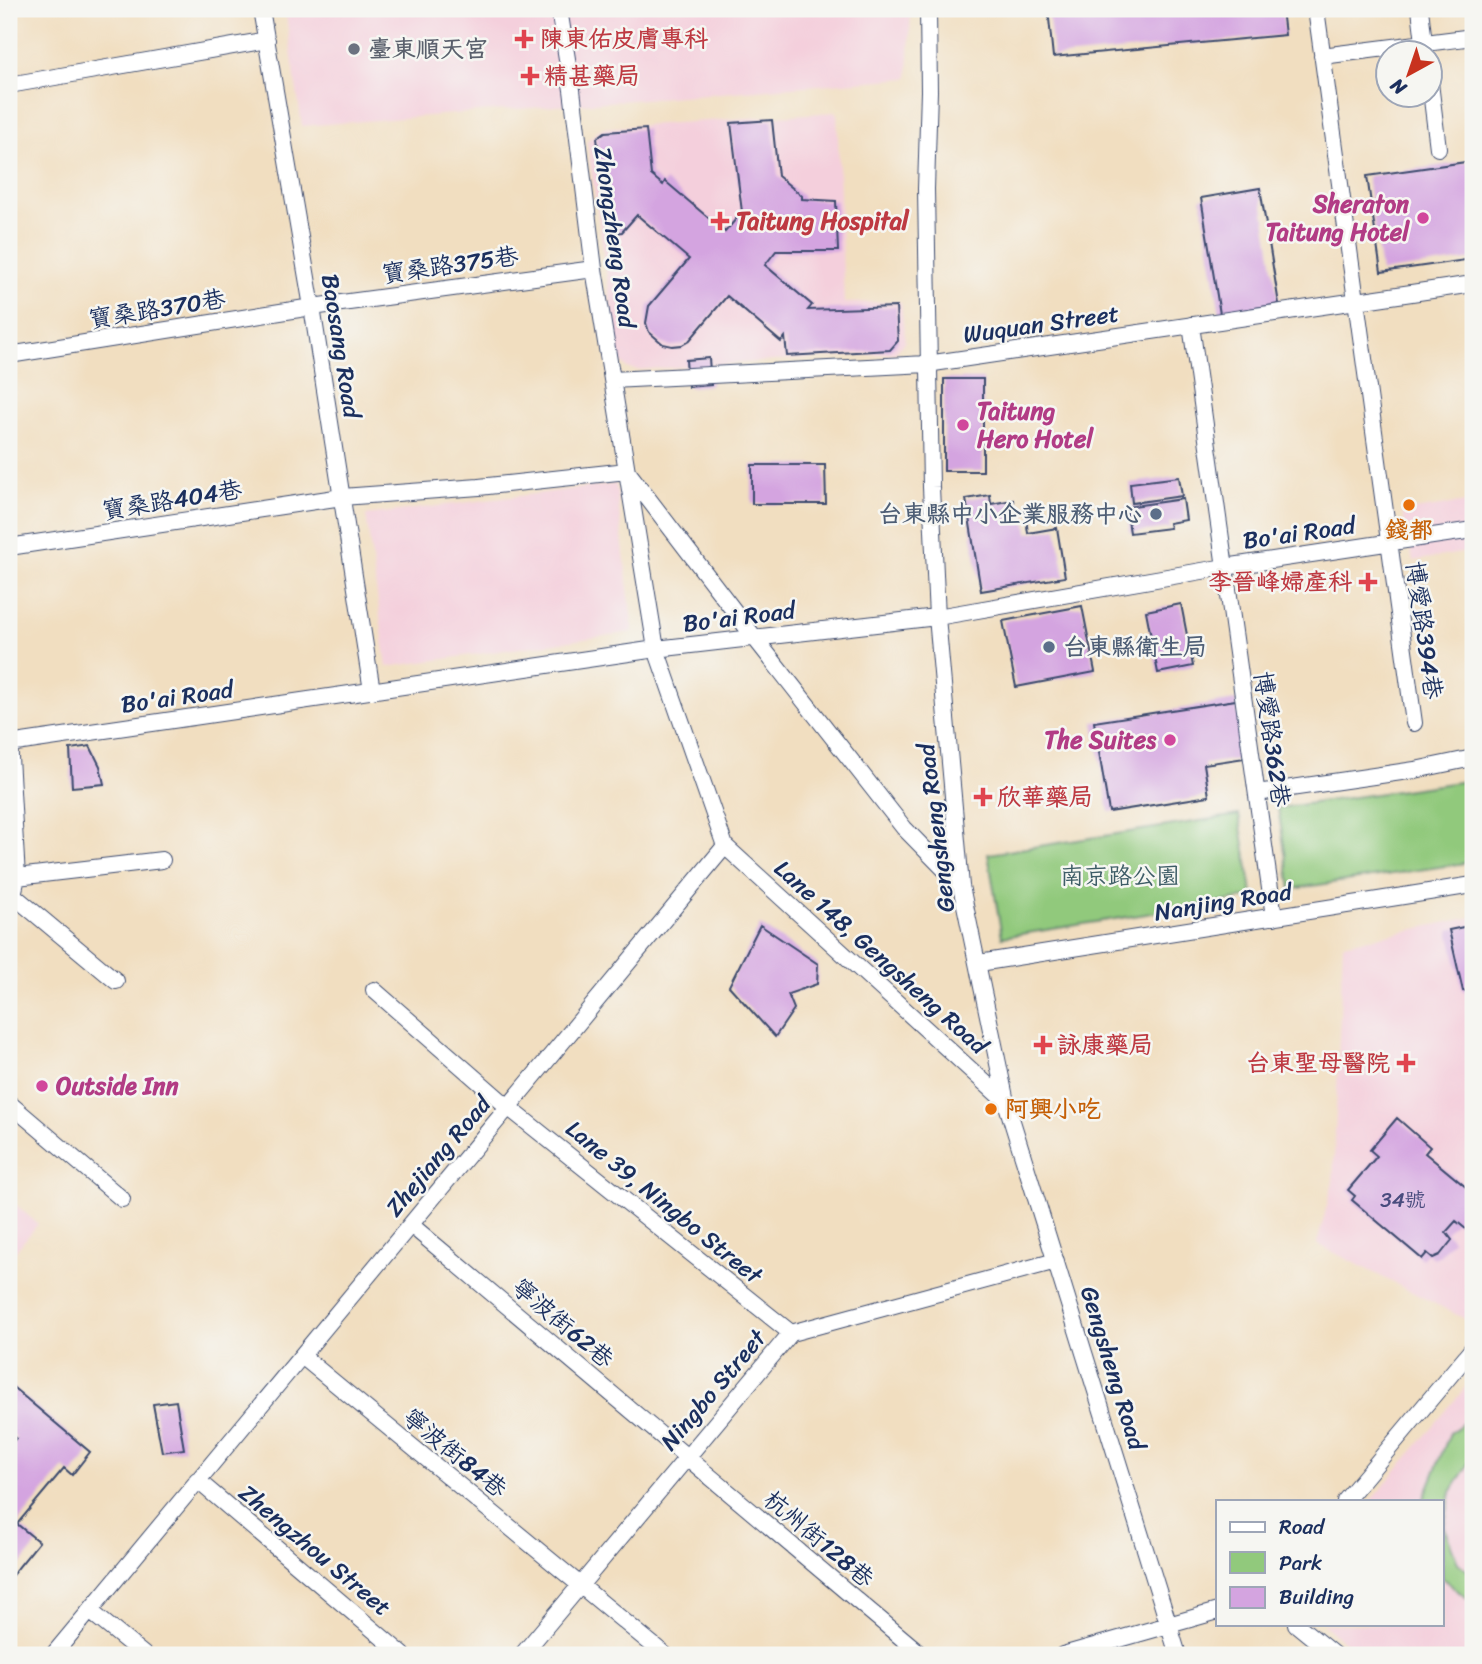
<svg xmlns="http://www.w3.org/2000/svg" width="1482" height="1664" font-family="Sriracha,'LXGW WenKai TC',sans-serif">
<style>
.built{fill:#f4cfdc}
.green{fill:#91c97c;stroke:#567c6d;stroke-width:2}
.building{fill:#d4a4e0}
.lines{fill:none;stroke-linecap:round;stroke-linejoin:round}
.minor-casing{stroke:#3b496d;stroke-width:18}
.minor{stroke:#fff;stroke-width:16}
.health-dot{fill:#e0444e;stroke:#f6f6f2;stroke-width:2.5}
.worship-dot{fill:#6b7280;stroke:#f6f6f2;stroke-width:2.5}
.hotel-dot{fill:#d1479c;stroke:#f6f6f2;stroke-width:2.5}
.food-dot{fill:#e8710a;stroke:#f6f6f2;stroke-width:2.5}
.service-dot{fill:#5c6f8a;stroke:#f6f6f2;stroke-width:2.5}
.labels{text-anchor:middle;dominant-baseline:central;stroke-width:5;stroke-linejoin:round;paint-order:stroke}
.number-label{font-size:21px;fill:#494c7e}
.health-label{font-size:24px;font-weight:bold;fill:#be3a42;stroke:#f6f6f2;text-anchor:start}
.worship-label{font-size:24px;font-weight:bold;fill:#5b616d;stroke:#f6f6f2;text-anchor:start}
.hotel-label{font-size:24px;font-weight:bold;fill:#b23c85;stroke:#f6f6f2;text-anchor:end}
.street-label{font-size:24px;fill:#1b2f5e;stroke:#f6f6f2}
.service-label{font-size:24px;font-weight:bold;fill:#4e5e75;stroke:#f6f6f2;text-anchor:end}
.food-label{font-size:24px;font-weight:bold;fill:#c56008;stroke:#f6f6f2}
.park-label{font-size:24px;fill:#3e5d67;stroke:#f6f6f2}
</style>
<rect width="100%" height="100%" fill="#f6f6f2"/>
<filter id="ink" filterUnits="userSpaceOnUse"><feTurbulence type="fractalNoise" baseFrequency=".0143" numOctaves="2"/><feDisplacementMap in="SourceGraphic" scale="14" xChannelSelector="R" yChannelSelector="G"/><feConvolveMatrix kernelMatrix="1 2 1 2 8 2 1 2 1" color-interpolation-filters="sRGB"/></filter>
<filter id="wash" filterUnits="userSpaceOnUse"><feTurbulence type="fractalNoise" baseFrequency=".00686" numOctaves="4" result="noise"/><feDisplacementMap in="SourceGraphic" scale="28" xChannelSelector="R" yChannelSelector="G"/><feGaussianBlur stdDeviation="1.57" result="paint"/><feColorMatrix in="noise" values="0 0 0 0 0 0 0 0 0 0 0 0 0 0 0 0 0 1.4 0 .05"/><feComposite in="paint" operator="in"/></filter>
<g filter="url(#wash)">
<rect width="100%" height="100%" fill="#f1dec0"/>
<path class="built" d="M 285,9 L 911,9 L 908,78 L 302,126 Z
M 837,112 L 844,303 L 901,302 L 905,342 L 895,353 L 636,370 L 627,368 L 621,362 L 618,353 L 587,141 L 602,128 Z
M 616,484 L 633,632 L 387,667 L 366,515 Z
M 1473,501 L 1473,551 L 1413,561 L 1402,512 Z
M 1473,917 L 1473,1323 L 1317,1244 L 1333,1182 L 1343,944 Z
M 9,1199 L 38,1224 L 9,1259 Z
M 1473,1378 L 1473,1655 L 1360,1655 L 1322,1624 L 1442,1624 L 1442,1501 L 1371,1501 Z"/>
<path class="green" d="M 1473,780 L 1473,862 L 1291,889 L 1278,808 Z
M 1239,815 L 1253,897 L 1002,937 L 988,854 Z
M 1473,1416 L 1473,1456 L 1451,1492 L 1444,1527 L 1458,1563 L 1473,1575 L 1473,1603 L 1442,1578 L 1442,1501 L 1423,1501 L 1450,1433 Z"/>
<g id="blocks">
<path class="building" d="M 1048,9 L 1282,9 L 1285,35 L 1053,57 Z
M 772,120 L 778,176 L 802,196 L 802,199 L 836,201 L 838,251 L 776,251 L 765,265 L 812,305 L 808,310 L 896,307 L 898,341 L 890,350 L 787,356 L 785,337 L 781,342 L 727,296 L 689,341 L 682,345 L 672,346 L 663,344 L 649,332 L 646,323 L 649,306 L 689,259 L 637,215 L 622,232 L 609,234 L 597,138 L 605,132 L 646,129 L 651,175 L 663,185 L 665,181 L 725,232 L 742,212 L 731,123 Z
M 1473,161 L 1473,259 L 1381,272 L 1367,176 Z
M 1260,188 L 1279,304 L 1220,314 L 1201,198 Z
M 709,358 L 711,385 L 688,387 L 686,360 Z
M 944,379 L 983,379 L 983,471 L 944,471 Z
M 752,465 L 825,465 L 826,504 L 752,504 Z
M 1179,477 L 1182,496 L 1132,503 L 1130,483 Z
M 990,495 L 991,504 L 1013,500 L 1015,512 L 1025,511 L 1028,533 L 1057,528 L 1065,577 L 981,591 L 966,499 Z
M 1183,499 L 1186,520 L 1169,523 L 1170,528 L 1130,533 L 1126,507 Z
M 1181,604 L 1193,666 L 1158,673 L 1146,611 Z
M 1082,606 L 1095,672 L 1016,687 L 1003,621 Z
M 1236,700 L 1245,758 L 1204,764 L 1209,796 L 1109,812 L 1094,722 Z
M 90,746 L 100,766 L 104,784 L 72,787 L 70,749 Z
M 760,925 L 818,964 L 817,984 L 788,994 L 794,1009 L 775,1037 L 729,986 Z
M 1473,925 L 1473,989 L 1463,991 L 1449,930 Z
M 1397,1118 L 1430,1147 L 1425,1153 L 1473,1193 L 1473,1235 L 1456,1221 L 1446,1232 L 1452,1240 L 1440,1255 L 1433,1258 L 1427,1253 L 1422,1259 L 1352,1200 L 1355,1196 L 1348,1190 L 1377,1156 L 1370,1150 Z
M 9,1384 L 90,1452 L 72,1475 L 64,1468 L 17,1524 L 39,1542 L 9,1579 L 9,1447 L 16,1438 L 9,1432 Z
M 176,1401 L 184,1449 L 162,1452 L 153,1404 Z"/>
</g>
</g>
<g filter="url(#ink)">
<use href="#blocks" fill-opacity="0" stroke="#3b496d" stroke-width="2"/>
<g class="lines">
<g class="minor-casing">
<path id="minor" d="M 261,9 L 312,307 L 372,691
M 559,9 L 572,90 L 594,269 L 656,649 L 725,846 L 1006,1102
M 928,9 L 929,91 L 926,189 L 931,487 L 937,617 L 961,886 L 1006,1102 L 1178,1655
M 1316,9 L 1414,723
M 1420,9 L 1425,51
M 1322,56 L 1473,37
M 1430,83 L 1438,148
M 9,85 L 267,40
M 1191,325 L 1274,917
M 9,355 L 312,307 L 594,269
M 612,380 L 927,364 L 1473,284
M 9,547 L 342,497 L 479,487 L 627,471 L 754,637 L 904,828 L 961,886
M 9,740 L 17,877 L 13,895
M 9,744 L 656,649 L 937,617 L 1225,567 L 1473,530
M 1257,793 L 1415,770 L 1473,758
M 17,877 L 162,860
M 9,896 L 13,895 L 116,981
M 979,963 L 1473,885
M 374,990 L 508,1107 L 791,1333
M 9,1103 L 122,1199
M 411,1225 L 922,1655
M 302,1356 L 665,1655
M 197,1480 L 403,1655
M 1345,1501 L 1473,1348
M 90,1611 L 144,1655
M 1296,1624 L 1334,1655
M 53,1655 L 725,846
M 522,1655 L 791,1333 L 1056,1261
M 1063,1655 L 1218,1611"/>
</g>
<use href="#minor" class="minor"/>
</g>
</g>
<g class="health-dot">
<path d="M520.5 28.5h7v7h7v7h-7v7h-7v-7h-7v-7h7z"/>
<path d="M526.5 65.5h7v7h7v7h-7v7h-7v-7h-7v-7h7z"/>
<path d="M716.5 210.5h7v7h7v7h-7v7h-7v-7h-7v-7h7z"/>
<path d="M1364.5 571.5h7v7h7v7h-7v7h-7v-7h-7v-7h7z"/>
<path d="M979.5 786.5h7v7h7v7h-7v7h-7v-7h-7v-7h7z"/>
<path d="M1039.5 1034.5h7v7h7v7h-7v7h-7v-7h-7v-7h7z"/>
<path d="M1402.5 1052.5h7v7h7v7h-7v7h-7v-7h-7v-7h7z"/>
</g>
<circle class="worship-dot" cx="354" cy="49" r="7"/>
<g class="hotel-dot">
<circle cx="1423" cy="218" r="7"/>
<circle cx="963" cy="425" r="7"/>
<circle cx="1170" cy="740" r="7"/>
<circle cx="42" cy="1086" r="7"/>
</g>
<g class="food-dot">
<circle cx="1409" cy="505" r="7"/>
<circle cx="991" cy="1109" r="7"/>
</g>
<g class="service-dot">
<circle cx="1156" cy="514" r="7"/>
<circle cx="1049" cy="647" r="7"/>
</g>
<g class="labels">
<g class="number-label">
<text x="1403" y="1200">34號</text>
</g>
<g class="health-label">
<text x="540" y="39">陳東佑皮膚專科</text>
<text x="544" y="76">精甚藥局</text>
<text x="736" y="221">Taitung Hospital</text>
<text x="1352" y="582" text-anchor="end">李晉峰婦產科</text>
<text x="997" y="797">欣華藥局</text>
<text x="1057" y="1045">詠康藥局</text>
<text x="1390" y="1063" text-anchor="end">台東聖母醫院</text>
</g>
<g class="worship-label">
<text x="368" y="49">臺東順天宮</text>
</g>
<g class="hotel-label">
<text x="1409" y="204">Sheraton<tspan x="1409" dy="28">Taitung Hotel</tspan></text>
<text x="977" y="411" text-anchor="start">Taitung<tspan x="977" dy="28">Hero Hotel</tspan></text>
<text x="1156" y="740">The Suites</text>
<text x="56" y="1086" text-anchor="start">Outside Inn</text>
</g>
<g class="street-label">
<text transform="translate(615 237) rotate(82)">Zhongzheng Road</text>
<text transform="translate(450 265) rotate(-8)">寶桑路375巷</text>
<text transform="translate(157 309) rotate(-9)">寶桑路370巷</text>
<text transform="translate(1041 324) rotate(-8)">Wuquan Street</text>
<text transform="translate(341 346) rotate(81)">Baosang Road</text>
<text transform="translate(172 500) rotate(-9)">寶桑路404巷</text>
<text transform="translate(1299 533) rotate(-8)">Bo'ai Road</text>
<text transform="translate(739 617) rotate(-7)">Bo'ai Road</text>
<text transform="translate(1424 630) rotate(82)">博愛路394巷</text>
<text transform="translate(177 697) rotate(-8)">Bo'ai Road</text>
<text transform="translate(1272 739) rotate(82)">博愛路362巷</text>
<text transform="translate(936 828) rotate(-97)">Gengsheng Road</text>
<text transform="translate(1223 902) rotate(-9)">Nanjing Road</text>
<text transform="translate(881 957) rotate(42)">Lane 148, Gengsheng Road</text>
<text transform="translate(438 1156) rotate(-50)">Zhejiang Road</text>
<text transform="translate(664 1202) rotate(39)">Lane 39, Ningbo Street</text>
<text transform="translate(563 1323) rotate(40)">寧波街62巷</text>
<text transform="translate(1113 1368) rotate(73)">Gengsheng Road</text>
<text transform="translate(713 1390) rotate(-50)">Ningbo Street</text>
<text transform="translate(455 1453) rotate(39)">寧波街84巷</text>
<text transform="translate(819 1539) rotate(40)">杭州街128巷</text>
<text transform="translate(315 1550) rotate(40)">Zhengzhou Street</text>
</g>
<g class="service-label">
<text x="1142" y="514">台東縣中小企業服務中心</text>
<text x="1063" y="647" text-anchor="start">台東縣衛生局</text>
</g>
<g class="food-label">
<text x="1409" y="530">錢都</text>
<text x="1005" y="1109" text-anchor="start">阿興小吃</text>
</g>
<g class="park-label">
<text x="1120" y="876">南京路公園</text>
</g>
</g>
<rect width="1482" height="1664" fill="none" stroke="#f6f6f2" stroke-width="35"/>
<rect x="1216" y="1500" width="228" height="126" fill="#f6f6f2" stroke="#9ea6b7" stroke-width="2"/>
<rect x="1230" y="1522" width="35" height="10" fill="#ffffff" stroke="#9ea6b7" stroke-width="2"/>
<text x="1279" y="1534" font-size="21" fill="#1b2f5e">Road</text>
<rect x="1230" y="1552" width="35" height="21" fill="#91c97c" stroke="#9ea6b7" stroke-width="2"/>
<text x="1279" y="1570" font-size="21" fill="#1b2f5e">Park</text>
<rect x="1230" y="1587" width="35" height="21" fill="#d4a4e0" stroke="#9ea6b7" stroke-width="2"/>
<text x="1279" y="1604" font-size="21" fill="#1b2f5e">Building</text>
<g transform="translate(1409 74) rotate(220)"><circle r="33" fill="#f6f6f2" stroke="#9ea6b7" stroke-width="2"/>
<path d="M0-5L12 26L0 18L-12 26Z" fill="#c8321e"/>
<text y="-10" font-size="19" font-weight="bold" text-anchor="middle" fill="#1b2f5e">N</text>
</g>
</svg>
